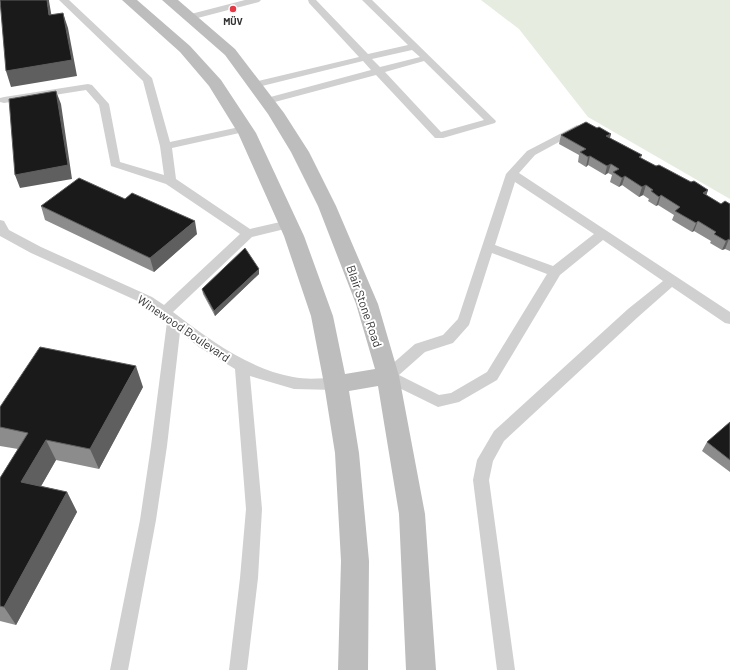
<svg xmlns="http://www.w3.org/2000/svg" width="730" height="670" font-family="Barlow,sans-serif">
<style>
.green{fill:#e6ecdf}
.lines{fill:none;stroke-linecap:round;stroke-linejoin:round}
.service{fill:#d0d0d0;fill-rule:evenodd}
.secondary{fill:#bdbdbd;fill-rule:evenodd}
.wall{fill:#8c8c8c}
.shaded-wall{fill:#5f5f5f}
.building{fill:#1a1a1a;stroke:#5f5f5f}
.poi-dot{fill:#e63946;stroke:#fff;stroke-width:1.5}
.labels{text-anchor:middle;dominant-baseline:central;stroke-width:4;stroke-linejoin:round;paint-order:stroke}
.far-poi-label{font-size:10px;font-weight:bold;fill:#333;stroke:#fff}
.street-label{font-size:12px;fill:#333;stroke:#fff}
</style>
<rect width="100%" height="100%" fill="#fff"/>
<path class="green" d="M 481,0 L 730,0 L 730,199 L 588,117 L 519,29 Z"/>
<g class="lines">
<path class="service" d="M 59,0 L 69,0 L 152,78 L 170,142 L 244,126 L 249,129 L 244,132 L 172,148 L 176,179 L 250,229 L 289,220 L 293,221 L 295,224 L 293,227 L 252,237 L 173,312 C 210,340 247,368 293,377 C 307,380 322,378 336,378 L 341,380 L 343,384 L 341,388 L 336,390 L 294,389 L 250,376 L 262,509 L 258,578 L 247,670 L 229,670 L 240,578 L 246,509 L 235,369 L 199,347 L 180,332 L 167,446 L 156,520 L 128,670 L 110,670 L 140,520 L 151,446 L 167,322 L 142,303 L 31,253 L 0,236 L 0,220 L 4,221 L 9,230 L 41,247 L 152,297 L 164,305 L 240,234 L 166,184 L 111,166 L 99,105 L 86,90 L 4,103 L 0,102 L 0,98 L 4,97 L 88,84 L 92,85 L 109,104 L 120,162 L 164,175 L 160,146 L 143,81 Z
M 245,0 L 261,0 L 259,2 L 190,20 L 185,17 L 187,15 Z
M 308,0 L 316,0 L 368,54 L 408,45 L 362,0 L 372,0 L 496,121 L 495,123 L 443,138 L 435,138 L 376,75 L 271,103 L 263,103 L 262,101 L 263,99 L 371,70 L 363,61 L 254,88 L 250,87 L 249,85 L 250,83 L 359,57 L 309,3 ZM 412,50 L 420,57 L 380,67 L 372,59 ZM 424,61 L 484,120 L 441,132 L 385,72 Z
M 577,125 L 582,128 L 581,130 L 535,155 L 519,173 L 730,312 L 730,324 L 725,323 L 672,287 L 638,317 L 504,441 L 493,461 L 489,480 L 515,670 L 497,670 L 473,480 L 477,460 L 494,431 L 628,309 L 663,281 L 603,240 L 560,275 L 497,380 L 459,402 L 438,407 L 383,380 L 381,376 L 383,372 L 415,344 L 443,335 L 458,319 L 506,174 L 527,151 ZM 515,182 L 594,234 L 553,266 L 495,245 ZM 492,253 L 547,274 L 487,372 L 451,393 L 439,395 L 399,375 L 425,352 L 453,343 L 469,325 Z"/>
<path class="secondary" d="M 122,0 L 137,0 L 190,46 L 221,80 L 256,133 L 304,236 L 333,316 L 345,374 L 375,369 L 356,304 L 318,206 L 291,152 L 268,114 L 225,55 L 162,0 L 178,0 L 235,49 L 284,113 L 309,152 L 336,206 L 378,304 L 399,376 L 425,514 L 436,670 L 406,670 L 399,514 L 378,386 L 349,391 L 359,453 L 369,561 L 368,670 L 338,670 L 341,561 L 335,453 L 324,384 L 311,316 L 284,236 L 238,133 L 209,86 L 180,52 Z"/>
</g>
<path class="wall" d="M 597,128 L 611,134 L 610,138 L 642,155 L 641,158 L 656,166 L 708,190 L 706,195 L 721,204 L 730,204 L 730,251 L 725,249 L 722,250 L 710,243 L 711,241 L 694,231 L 692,232 L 672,220 L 674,215 L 658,205 L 656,206 L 648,201 L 649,199 L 643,195 L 639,197 L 622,185 L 619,187 L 610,182 L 612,175 L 608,173 L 605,175 L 588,165 L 586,167 L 578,162 L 579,155 L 559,144 L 561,135 Z
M 41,206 L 197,234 L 154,272 L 45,220 Z
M 259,269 L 259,274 L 215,316 L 203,294 L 202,289 Z
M 143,387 L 99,469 L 56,460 L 41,486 L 67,492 L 77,512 L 16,625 L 0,621 L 0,478 L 18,449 L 0,446 L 0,407 Z
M 730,422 L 730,472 L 702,451 L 707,442 Z"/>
<path class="shaded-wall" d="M 47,0 L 49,0 L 49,1 L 54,30 L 49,15 Z
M 63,13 L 68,28 L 77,76 L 11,87 L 6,71 Z
M 56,91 L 61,104 L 72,179 L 20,188 L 15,175 Z
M 611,134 L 608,143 L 606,136 Z
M 590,156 L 588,165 L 586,167 L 588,157 Z
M 611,164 L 608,173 L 605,175 L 607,166 Z
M 625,176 L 622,185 L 619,187 L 622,178 Z
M 646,185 L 643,195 L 639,197 L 642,187 Z
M 708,190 L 705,199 L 703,193 Z
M 661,195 L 658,205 L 656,206 L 659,197 Z
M 195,221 L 197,234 L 154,272 L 150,258 Z
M 698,221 L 694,231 L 692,232 L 696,223 Z
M 729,239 L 725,249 L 722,250 L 726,241 Z
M 259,269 L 259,274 L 215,316 L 214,311 Z
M 136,366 L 143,387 L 99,469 L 90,449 Z
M 46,440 L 56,460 L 32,502 L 21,482 Z
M 67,492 L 77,512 L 16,625 L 4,607 Z"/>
<path class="building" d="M 0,0 L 47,0 L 49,15 L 63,13 L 72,60 L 6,71 Z
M 56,91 L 68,165 L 15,175 L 9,99 Z
M 586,122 L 597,128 L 599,127 L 611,134 L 606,136 L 642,155 L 639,157 L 656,166 L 659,165 L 691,182 L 694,181 L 708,190 L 703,193 L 721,204 L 725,201 L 730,204 L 730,240 L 729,239 L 726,241 L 714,234 L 716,232 L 698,221 L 696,223 L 675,211 L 680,207 L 661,195 L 659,197 L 651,191 L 653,190 L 646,185 L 642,187 L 625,176 L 622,178 L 613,172 L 619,169 L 611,164 L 607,166 L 590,156 L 588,157 L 580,152 L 586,149 L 561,135 Z
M 79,178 L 125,199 L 132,193 L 195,221 L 150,258 L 41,206 Z
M 245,248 L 259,269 L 214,311 L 202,289 Z
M 40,347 L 136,366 L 90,449 L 46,440 L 21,482 L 67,492 L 4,607 L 0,606 L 0,478 L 28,433 L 0,427 L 0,407 Z
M 730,422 L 730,460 L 707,442 Z"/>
<circle class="poi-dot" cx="233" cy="9" r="4"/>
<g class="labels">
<g class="far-poi-label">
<text x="233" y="21">MÜV</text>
</g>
<g class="street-label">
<text transform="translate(365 306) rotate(71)">Blair Stone Road</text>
<text transform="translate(184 328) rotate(34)">Winewood Boulevard</text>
</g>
</g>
</svg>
